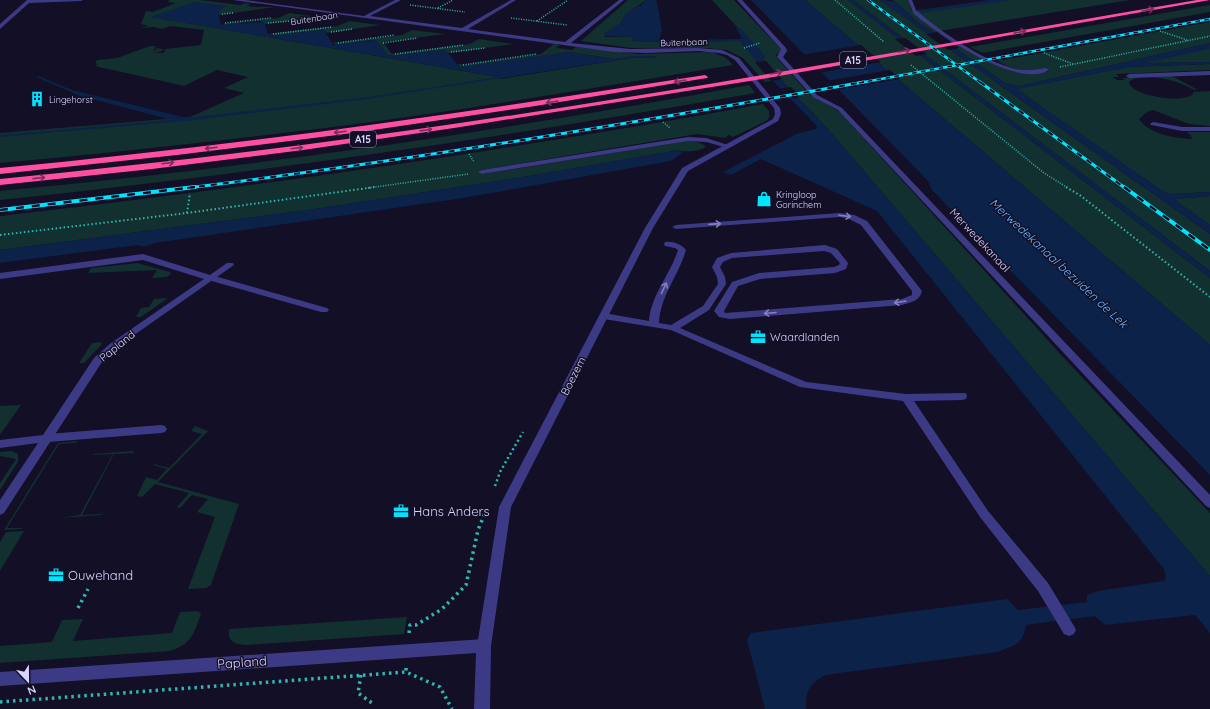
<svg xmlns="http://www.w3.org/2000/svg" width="1210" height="709" font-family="Quicksand,sans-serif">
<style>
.green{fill:#12302f}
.water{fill:#0c2248}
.pier{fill:#130f26}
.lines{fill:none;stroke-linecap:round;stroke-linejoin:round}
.path-far3{stroke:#2fb8b0;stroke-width:1.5;stroke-dasharray:1 1.5;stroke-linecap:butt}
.path-far2{stroke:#2fb8b0;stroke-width:2;stroke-dasharray:1.5 2.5;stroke-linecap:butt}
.path-far1{stroke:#2fb8b0;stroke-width:2.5;stroke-dasharray:2 3;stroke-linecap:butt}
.path{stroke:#2fb8b0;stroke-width:3.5;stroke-dasharray:2.5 4;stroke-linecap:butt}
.service{fill:#3d3a85;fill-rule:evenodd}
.minor{fill:#3d3a85;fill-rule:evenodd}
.tertiary{fill:#3d3a85;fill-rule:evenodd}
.motorway{fill:#ff4fa3;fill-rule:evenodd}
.rail-far2-casing{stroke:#00e5ff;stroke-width:2.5}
.rail-far1-casing{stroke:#00e5ff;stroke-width:3}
.rail-casing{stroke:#00e5ff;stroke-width:4}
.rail-far2{stroke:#130f26;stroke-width:1.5;stroke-dasharray:4.5;stroke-linecap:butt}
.rail-far1{stroke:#130f26;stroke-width:2;stroke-dasharray:6;stroke-linecap:butt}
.rail{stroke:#130f26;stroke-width:2.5;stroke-dasharray:8;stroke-linecap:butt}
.oneway{stroke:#7d2c5e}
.oneway2{stroke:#837fbc}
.labels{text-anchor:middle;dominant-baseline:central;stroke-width:3;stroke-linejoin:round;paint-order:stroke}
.far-street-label{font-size:9px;fill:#d9d4ff;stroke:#130f26}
.far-poi-label{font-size:9px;fill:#d9d4ff;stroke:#130f26;text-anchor:start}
.shield{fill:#130f26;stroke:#9e99be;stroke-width:1}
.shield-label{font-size:10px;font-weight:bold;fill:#d9d4ff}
.street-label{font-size:11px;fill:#d9d4ff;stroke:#130f26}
.poi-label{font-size:11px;fill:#d9d4ff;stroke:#130f26;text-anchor:start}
.water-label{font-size:12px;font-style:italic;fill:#62b6ff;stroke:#130f26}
.near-poi-label{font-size:13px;fill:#d9d4ff;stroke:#130f26;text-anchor:start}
.near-street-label{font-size:13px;fill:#d9d4ff;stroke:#130f26}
</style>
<rect width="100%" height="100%" fill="#130f26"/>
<path class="green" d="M 169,0 L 200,0 L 240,5 L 245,3 L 251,4 L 247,6 C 257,8 265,6 275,7 L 218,15 L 219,10 L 152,17 L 498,77 L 500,79 L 631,58 L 659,57 L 640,56 L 614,59 L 569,52 L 470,67 L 460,67 L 457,64 L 462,64 L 464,65 L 541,54 L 554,44 L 559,45 L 556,48 L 572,50 L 576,47 L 638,54 L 711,52 L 725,57 L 733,65 C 598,87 462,111 325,128 C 217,141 109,153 0,163 L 0,133 L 190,117 L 244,93 L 224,88 L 248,77 L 217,70 L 184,86 L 95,66 L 98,64 L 95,63 L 97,60 L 117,58 L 150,46 L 156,46 L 153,52 L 157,48 L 163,49 L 162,51 L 155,53 L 164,53 L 165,49 L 201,45 L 204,30 L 170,26 L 162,29 L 154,27 L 141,28 L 148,26 L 141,24 L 146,11 L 153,12 L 176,3 L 168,2 Z
M 628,0 L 646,0 L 625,15 L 621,23 L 617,26 L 604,34 L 605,37 L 632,37 L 634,39 L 631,40 L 643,42 L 740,41 L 773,81 L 765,82 L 743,58 L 727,50 L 708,48 L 631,48 L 581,41 Z
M 712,0 L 734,0 L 782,50 L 776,55 L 777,58 L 809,94 L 840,112 L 1063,357 L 1210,513 L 1210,576 L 827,128 C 806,105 783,84 763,60 L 764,56 Z
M 805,0 L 848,0 L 1210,278 L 1210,345 Z
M 853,0 L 880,0 L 1210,234 L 1210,271 Z
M 892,0 L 908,0 L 912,11 L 996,0 L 1130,0 L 939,31 C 972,51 1009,82 1050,71 C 1042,67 1036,71 1027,71 C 1016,71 1007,66 997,61 L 1210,22 L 1210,43 L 1024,85 L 1012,85 L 1005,83 L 915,20 L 903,8 Z
M 1210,5 L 1210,12 L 982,53 L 970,47 Z
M 289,13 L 318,17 L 265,24 L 261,21 L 226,25 L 220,24 L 278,18 Z
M 349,21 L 380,25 L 327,33 L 323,30 L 275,36 L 268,34 L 338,26 Z
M 412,30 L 445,34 L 383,42 L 391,53 L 395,54 L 470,44 L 479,39 L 513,44 L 448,53 L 444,50 L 393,56 L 387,55 L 372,40 L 337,45 L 332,43 L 337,42 L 338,43 L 402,35 Z
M 1210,48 L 1210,62 L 1145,63 L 1147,62 Z
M 1210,64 L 1210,70 L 1116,74 L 1119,77 L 1113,77 L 1117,80 L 1125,80 L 1122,78 L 1172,76 L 1198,90 C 1192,90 1190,87 1184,85 C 1171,79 1140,72 1129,82 C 1130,96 1184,104 1193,94 L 1193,92 L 1210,91 L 1210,126 L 1189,124 L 1153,110 L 1147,112 L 1139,119 C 1150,135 1175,138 1192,139 L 1191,136 L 1187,132 L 1210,132 L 1210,192 L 1171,194 L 1165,193 L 1016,89 L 1128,67 Z
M 749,85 L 755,93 C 505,137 253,174 0,200 L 0,191 C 251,168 501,131 749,85 Z
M 763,104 L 769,111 L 769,118 L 766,121 L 733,137 L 729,135 L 725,138 L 697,134 L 481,170 L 483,174 L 490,173 L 687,141 C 694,141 701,142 706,147 C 699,151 687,153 680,150 L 523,177 L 315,209 L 0,250 L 0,216 C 256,187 511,150 763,104 Z
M 1210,196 L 1210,225 L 1173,199 Z
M 137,263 L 170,272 L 171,274 L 167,277 L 154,278 L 152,278 L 157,270 L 88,273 L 91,268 Z
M 168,298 L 141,317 L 136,317 L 141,308 L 149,307 L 154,299 Z
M 101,342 L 102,344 L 84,363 L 79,363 L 92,343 Z
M 21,405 L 2,432 L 0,434 L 0,406 Z
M 195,426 L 208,431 L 158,482 L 239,504 L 211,585 L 206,588 L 188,589 L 215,517 L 197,512 L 208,499 L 192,495 L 180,508 L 177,507 L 189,493 L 155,484 L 142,497 L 137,496 L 146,477 L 157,480 L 167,469 L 153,465 L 154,464 L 169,468 L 202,434 L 191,431 Z
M 77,441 L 76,443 L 59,444 L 7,528 L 22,528 L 21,529 L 4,530 L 58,443 Z
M 12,451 L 18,454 L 18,462 L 0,490 L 0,483 L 16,459 L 0,456 L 0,452 Z
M 134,451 L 134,453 L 114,454 L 82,515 L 103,514 L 102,515 L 58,518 L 80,515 L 113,454 L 93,455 L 94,454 Z
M 24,531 L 0,571 L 0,542 L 6,532 Z
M 198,611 L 201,614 C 194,633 192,644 170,651 L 0,663 L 0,646 L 52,642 L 62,620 L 83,619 L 73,641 L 172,633 L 180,612 Z
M 407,617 L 404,634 L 246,645 C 235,645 227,641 229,629 Z"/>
<path class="water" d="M 646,0 L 656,0 L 657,2 L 662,31 L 659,40 L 742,39 L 736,28 L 740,28 L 765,56 L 763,61 C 783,84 806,105 827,128 L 1210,576 L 1210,633 L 1195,615 L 1105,625 L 1095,616 L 1026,625 C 1022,646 1016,644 998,652 L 825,675 C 809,685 806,690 806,709 L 765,709 L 747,640 L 751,633 L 1007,599 L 1018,610 L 1087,602 L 1087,595 L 1098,591 L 1164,581 L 1166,578 L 1164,569 L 877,211 L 761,159 L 731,175 L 723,172 L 796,134 L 816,129 L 817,126 L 773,81 L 740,41 L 643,42 L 631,40 L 634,39 L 632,37 L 604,36 L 604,34 L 621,23 L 625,15 L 629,11 L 641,5 Z
M 751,0 L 805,0 L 1210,345 L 1210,475 L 932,190 L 928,181 Z
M 848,0 L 853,0 L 1210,271 L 1210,278 Z
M 880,0 C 900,0 902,8 915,20 L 1005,83 L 1012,85 L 1024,85 L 1210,43 L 1210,48 L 1146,63 L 1210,62 L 1210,64 L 1128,67 L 1017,89 L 1165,193 L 1171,194 L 1210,192 L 1210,196 L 1173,199 L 1210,225 L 1210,234 Z
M 989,0 L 1013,0 L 922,13 L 920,10 Z
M 194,2 L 226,6 L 218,12 L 221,25 L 263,22 L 265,24 L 268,34 L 272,36 L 324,30 L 333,45 L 376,40 L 389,56 L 445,50 L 460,67 L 569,52 L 614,59 L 633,56 L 660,56 L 631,58 L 367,99 L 185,121 L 0,137 L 0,135 L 172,120 L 80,96 L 36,77 L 38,76 L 72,90 L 187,118 L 369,97 L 499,77 L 151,17 Z
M 680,150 L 683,152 L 671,161 L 463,198 L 155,243 C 150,245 144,248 138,245 L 0,263 L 0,250 L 315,209 L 523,177 Z"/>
<path class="pier" d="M 937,32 L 959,48 L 948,50 L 926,34 Z
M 905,38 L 927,54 L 916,56 L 895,39 Z
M 861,45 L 881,62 L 818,73 L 801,55 Z
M 766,61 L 780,77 L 782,79 L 771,81 L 755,62 Z
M 890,70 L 900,79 L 835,90 L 826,81 Z
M 791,87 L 801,97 L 788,99 L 779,89 Z"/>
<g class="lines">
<path class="path-far3" d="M 835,0 L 884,42
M 410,5 L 465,12
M 438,8 L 453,0
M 222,14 L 233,13
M 511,18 L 567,25
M 537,21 L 568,0
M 225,23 L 271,18
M 268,23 L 290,21
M 1160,31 L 1187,40
M 331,32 L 352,29
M 273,34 L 332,27
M 338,43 L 395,35
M 383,43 L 417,38
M 744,48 L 760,43
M 451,52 L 485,48
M 1044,53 L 1073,64
M 395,54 L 464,45
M 463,65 L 536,54
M 911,65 L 1044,173 L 1068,188
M 1060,67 L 1210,36
M 663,122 L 670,128
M 469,154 L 474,162
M 368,188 L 468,174"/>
<path class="path-far2" d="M 1066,187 L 1081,196 L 1210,297
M 187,213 L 190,193
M 0,235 L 187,213 L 375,187"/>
<path class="path-far1" d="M 495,486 L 500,472 L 523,432"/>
<path class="path" d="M 78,608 L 88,589
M 409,633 L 410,625 L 416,625 L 442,609 L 466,585 L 478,530 L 485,513
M 406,668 L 406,672 L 440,687 L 452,709
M 361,675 L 358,693 L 372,703
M 0,702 L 406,672"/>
<path class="service" d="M 913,11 L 917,11 C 941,32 984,61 1015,69 C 1025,71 1036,70 1046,68 L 1049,70 C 1018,90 937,34 913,13 Z
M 1210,71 L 1210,75 L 1129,78 L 1126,76 L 1129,74 Z
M 1153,122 L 1182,127 L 1210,127 L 1210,131 L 1182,131 L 1151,125 L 1150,124 Z
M 688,137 L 706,138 L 731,146 L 728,148 L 706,142 L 688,141 L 482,174 L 478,172 L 482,170 Z
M 840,213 L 854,215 L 867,221 L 922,291 C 920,301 911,302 902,305 L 730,319 L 719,317 L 714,311 L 732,282 L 759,273 L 834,267 L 839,265 L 840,263 L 831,253 L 824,251 L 732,258 L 723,262 L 720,267 L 725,277 L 726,284 L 709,310 L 680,328 L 806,382 L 906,394 L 966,393 L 967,396 L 966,399 L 962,400 L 914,401 L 988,511 L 1048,583 L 1074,626 L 1076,630 L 1074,634 L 1069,636 L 1064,634 L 1038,591 L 980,517 L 903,401 L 800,387 L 671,330 L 604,319 L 599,316 L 604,313 L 649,321 C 651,295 670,275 678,250 L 675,248 L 665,246 L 664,244 L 665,242 C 673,241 681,244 686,250 C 679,275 660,296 659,323 L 671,325 L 703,306 L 718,284 L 717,277 L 712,267 L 717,258 L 731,253 L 825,245 L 837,249 L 848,263 L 846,269 L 835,273 L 760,279 L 738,286 L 724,311 L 725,313 L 902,299 L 912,295 L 912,291 L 861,225 L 849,219 L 840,217 L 676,229 L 672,227 L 676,225 Z
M 211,275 L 327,308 L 329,310 L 327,312 L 321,312 L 208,280 L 207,278 L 208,276 Z
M 161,425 L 165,426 L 167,429 L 165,432 L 161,433 L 48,442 L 44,441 L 42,438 L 44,435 L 48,434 Z"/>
<path class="minor" d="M 27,0 L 83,0 L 81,1 L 29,3 L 0,29 L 0,24 Z
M 233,0 L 245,0 L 364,16 L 395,0 L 401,0 L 370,16 L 462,28 L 511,0 L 516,0 L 468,29 L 565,42 L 619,0 L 624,0 L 571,43 L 630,49 L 698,48 L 722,50 L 739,58 L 780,108 L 781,114 L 778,121 L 688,171 L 653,228 L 511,507 L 491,646 L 489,651 L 484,653 L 479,651 L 477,646 L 499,507 L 645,228 L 682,168 L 773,119 L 775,114 L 774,108 L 735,60 L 727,55 L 719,53 L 698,51 L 646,53 L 614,52 Z
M 737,0 L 742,0 L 786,48 L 787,51 L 783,57 L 817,95 L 842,108 L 1210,495 L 1210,508 L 1206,506 L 838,110 L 813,97 L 777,57 L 781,49 Z
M 908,0 L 912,0 L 917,13 L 913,12 Z
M 143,254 L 210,275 L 227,263 L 233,263 L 234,265 L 117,347 L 102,362 L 4,513 L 0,515 L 0,500 L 38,443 L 0,448 L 0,440 L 43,435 L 94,358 L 111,343 L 204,279 L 143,260 L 0,279 L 0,273 Z"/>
<path class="tertiary" d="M 484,639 L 489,641 L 491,646 L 490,709 L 474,709 L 476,653 L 0,686 L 0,672 Z"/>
<path class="motorway" d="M 1197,0 L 1210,0 L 756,80 L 454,128 L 303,150 L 152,169 L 0,185 L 0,179 C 101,169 202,158 302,145 C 602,106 899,51 1197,0 Z
M 705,75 L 708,77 L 707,78 L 529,107 L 353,133 L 177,155 L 0,174 L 0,168 C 236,146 471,112 705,75 Z"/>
<g class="rail-far2-casing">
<path id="rail-far2" d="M 868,0 L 981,83
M 859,83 L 1210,19"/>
</g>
<g class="rail-far1-casing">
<path id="rail-far1" d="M 980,82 L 1125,188
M 187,188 C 414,160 639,122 864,82"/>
</g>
<g class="rail-casing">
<path id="rail" d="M 1124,187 L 1210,250
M 0,210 L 195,187"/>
</g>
<use href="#rail-far2" class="rail-far2"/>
<use href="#rail-far1" class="rail-far1"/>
<use href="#rail" class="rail"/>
</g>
<defs><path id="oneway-shaft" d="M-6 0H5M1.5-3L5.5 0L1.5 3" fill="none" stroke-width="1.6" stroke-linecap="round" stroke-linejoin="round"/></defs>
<g class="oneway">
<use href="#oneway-shaft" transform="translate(1148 10) rotate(-10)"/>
<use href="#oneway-shaft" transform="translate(1020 32) rotate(-10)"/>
<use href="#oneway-shaft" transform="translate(904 51) rotate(-10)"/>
<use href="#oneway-shaft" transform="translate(776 73) rotate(-10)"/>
<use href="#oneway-shaft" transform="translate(680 81) rotate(171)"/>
<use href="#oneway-shaft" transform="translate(552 102) rotate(171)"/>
<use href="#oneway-shaft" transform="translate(426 130) rotate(-8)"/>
<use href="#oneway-shaft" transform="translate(340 132) rotate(173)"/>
<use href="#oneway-shaft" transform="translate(211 148) rotate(173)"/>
<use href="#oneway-shaft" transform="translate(297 148) rotate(-7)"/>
<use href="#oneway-shaft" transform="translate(168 163) rotate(-7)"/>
<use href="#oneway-shaft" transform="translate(39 178) rotate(-6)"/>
</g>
<g class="oneway2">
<use href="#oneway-shaft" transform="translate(845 216) rotate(7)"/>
<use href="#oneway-shaft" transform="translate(715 224) rotate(-4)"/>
<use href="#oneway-shaft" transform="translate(664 288) rotate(-65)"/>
<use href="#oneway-shaft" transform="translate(900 302) rotate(172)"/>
<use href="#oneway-shaft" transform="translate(770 313) rotate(175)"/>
</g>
<defs>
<g id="building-bare" transform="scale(1.2)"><path d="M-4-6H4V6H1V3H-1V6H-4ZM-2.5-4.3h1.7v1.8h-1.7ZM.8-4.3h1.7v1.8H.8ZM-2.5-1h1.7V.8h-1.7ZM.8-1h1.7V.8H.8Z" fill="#00e5ff" stroke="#130f26" stroke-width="2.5" paint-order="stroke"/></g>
<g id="shop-bare" transform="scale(1.2)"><path d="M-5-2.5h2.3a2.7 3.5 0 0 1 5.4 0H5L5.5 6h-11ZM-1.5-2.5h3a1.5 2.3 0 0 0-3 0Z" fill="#00e5ff" stroke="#130f26" stroke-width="2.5" paint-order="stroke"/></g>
<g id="office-bare" transform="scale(1.2)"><path d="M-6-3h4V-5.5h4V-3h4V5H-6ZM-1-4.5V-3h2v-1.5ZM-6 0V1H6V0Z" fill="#00e5ff" stroke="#130f26" stroke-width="2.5" paint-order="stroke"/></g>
</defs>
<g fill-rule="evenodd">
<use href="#building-bare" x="37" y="99"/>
<use href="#shop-bare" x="764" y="199"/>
<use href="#office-bare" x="758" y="337"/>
<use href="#office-bare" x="401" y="511"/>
<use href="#office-bare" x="56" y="575"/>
</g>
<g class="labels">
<g class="far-street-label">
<text transform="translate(314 18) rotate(-9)">Buitenbaan</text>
<text transform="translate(684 42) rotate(-2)">Buitenbaan</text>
</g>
<g class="far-poi-label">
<text x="49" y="99">Lingehorst</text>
<text x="776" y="194">Kringloop<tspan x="776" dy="10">Gorinchem</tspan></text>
</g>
<g class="shield">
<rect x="840" y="52" width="26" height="16" rx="3"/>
<rect x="350" y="131" width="26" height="16" rx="3"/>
</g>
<g class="shield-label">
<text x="853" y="60">A15</text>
<text x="363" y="139">A15</text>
</g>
<g class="street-label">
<text transform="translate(980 240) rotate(47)">Merwedekanaal</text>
<text transform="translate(117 346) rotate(-39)">Papland</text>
<text transform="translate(573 376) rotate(-63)">Boezem</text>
</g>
<g class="poi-label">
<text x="770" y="337">Waardlanden</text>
</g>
<g class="water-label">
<text transform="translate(1059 263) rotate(43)">Merwedekanaal bezuiden de Lek</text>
</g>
<g class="near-poi-label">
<text x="413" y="511">Hans Anders</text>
<text x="68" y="575">Ouwehand</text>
</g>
<g class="near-street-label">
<text transform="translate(242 662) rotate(-4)">Papland</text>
</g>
</g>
<g transform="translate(28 681) rotate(158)" stroke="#130f26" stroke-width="3" paint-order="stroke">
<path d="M0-3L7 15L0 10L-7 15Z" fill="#d9d4ff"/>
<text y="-6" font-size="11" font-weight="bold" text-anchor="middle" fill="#d9d4ff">N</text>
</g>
</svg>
